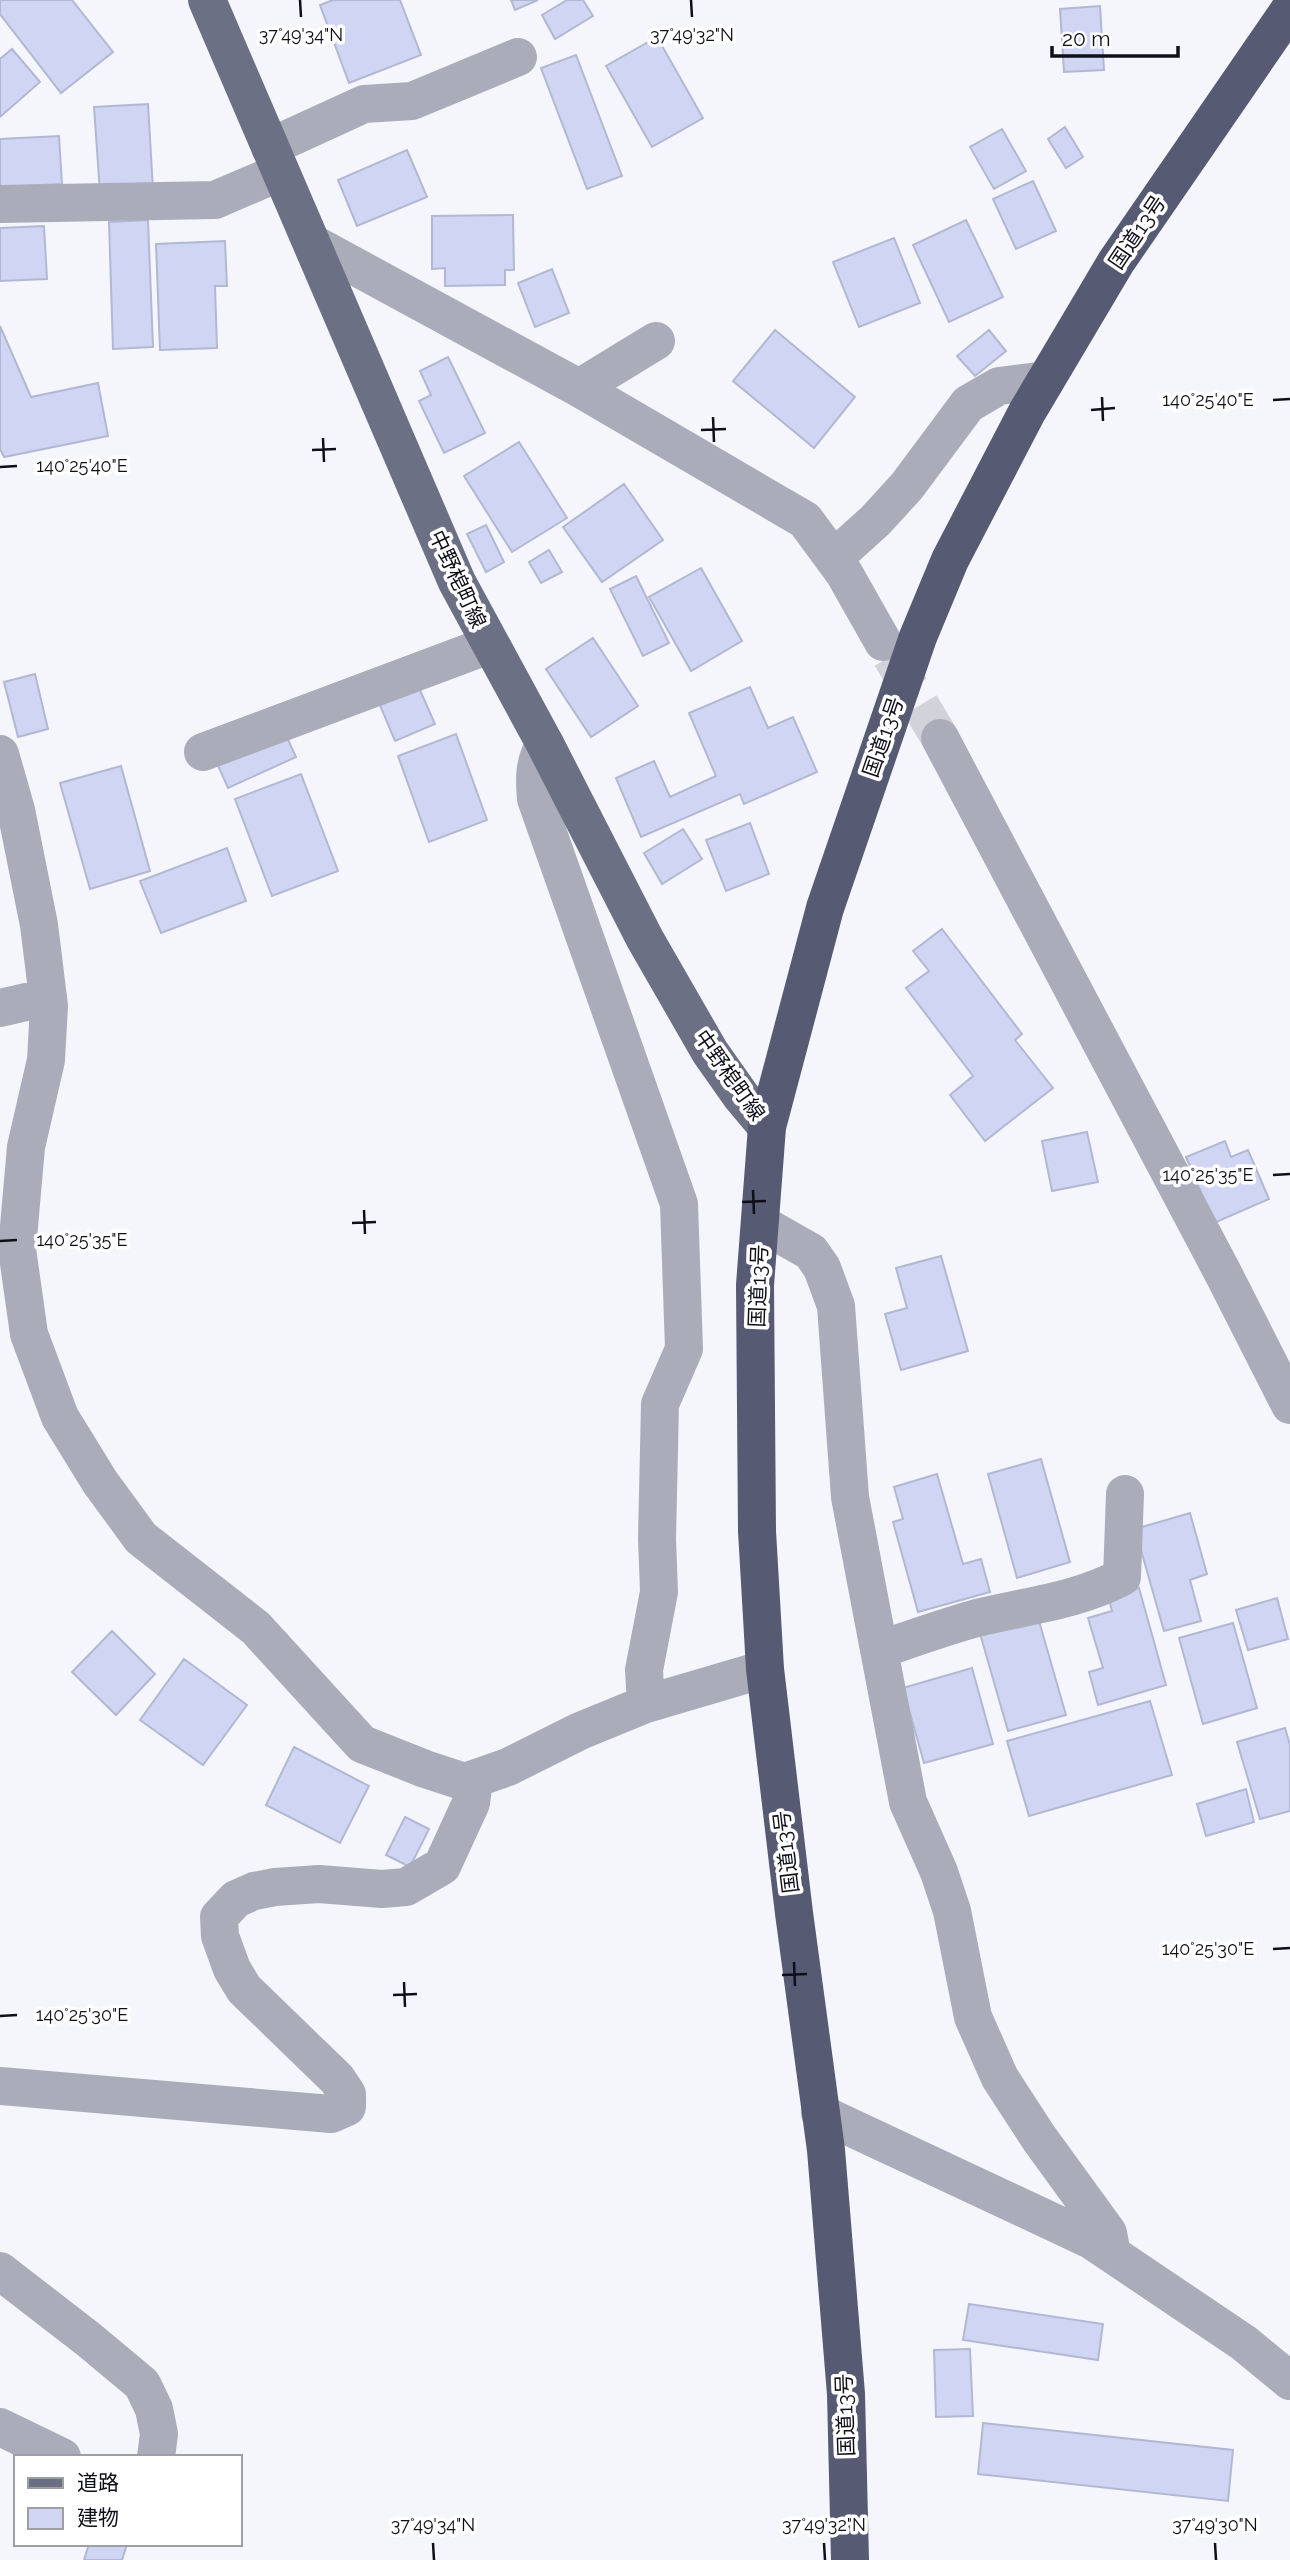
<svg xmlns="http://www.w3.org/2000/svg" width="1290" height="2560" font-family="Raleway,'Noto Sans JP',sans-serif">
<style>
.building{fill:#cfd5f2;stroke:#b2b8d3;stroke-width:2}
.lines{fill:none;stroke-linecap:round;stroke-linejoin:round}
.minor-tunnel{stroke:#d2d3da;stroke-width:38;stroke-dasharray:38 19;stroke-linecap:butt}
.minor{stroke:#aaadb9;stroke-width:38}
.major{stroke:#6c7085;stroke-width:38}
.highway{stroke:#565a72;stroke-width:38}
.ticks{fill:none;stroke:#0e0f19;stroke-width:2.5}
.labels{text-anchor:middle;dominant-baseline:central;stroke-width:7;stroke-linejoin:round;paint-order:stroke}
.street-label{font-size:21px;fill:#0e0f19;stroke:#fff}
.ticks-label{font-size:18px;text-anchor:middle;fill:#0e0f19;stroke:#fff;stroke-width:7;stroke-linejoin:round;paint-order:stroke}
</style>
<rect width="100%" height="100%" fill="#f5f6fc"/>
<path class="building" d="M 0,0 L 72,0 L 113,52 L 61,93 L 0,14 Z
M 333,0 L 400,0 L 421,55 L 349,83 L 320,5 Z
M 511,0 L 538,0 L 515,10 Z
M 567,0 L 583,0 L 593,16 L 555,39 L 542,15 Z
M 1100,6 L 1104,70 L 1064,72 L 1060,9 Z
M 657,37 L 703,118 L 652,147 L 606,66 Z
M 12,49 L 40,82 L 0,117 L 0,59 Z
M 576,55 L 622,176 L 587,189 L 541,68 Z
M 148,104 L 153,189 L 100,193 L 94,107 Z
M 1065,127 L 1083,157 L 1066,168 L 1048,139 Z
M 1002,129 L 1026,171 L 994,189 L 970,147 Z
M 59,136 L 62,184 L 0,187 L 0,139 Z
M 407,150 L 427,197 L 357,226 L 338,180 Z
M 1033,181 L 1056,231 L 1016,249 L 993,199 Z
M 513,215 L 514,270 L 505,270 L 505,285 L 445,286 L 445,268 L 432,269 L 432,216 Z
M 148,220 L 153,347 L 113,349 L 109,222 Z
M 966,220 L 1003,297 L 949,322 L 913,245 Z
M 44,226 L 47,279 L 0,281 L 0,228 Z
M 894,238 L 920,303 L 859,327 L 833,262 Z
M 225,241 L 227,286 L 215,286 L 217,348 L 160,350 L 156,244 Z
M 552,269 L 569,313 L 535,327 L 518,283 Z
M 0,326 L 31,397 L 98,383 L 108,436 L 4,457 L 0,449 Z
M 775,330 L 855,397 L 814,448 L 733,381 Z
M 989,330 L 1006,351 L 975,376 L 957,356 Z
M 448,357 L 485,433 L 444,453 L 419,401 L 431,395 L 420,371 Z
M 519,442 L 567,518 L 512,552 L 464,476 Z
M 624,484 L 663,540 L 602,582 L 563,527 Z
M 486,525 L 504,562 L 486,572 L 467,534 Z
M 549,550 L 562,572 L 541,583 L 529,562 Z
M 701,568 L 742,641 L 691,671 L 649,597 Z
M 636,576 L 669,643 L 643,656 L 610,589 Z
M 593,638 L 638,706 L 591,737 L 546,669 Z
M 35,674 L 48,729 L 18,737 L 4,682 Z
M 416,681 L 435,724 L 395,741 L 377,698 Z
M 750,687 L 768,728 L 793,717 L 817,772 L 744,804 L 740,794 L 641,837 L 616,778 L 654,761 L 670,797 L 716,776 L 689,713 Z
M 284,731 L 296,757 L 228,788 L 216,761 Z
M 456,734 L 487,820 L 429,842 L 398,756 Z
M 121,766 L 150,871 L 90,889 L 60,783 Z
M 301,774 L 338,871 L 272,896 L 235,799 Z
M 750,823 L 769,874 L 726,891 L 706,840 Z
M 683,829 L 702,859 L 662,884 L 644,853 Z
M 227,848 L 246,901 L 161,933 L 140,881 Z
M 942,929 L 1022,1034 L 1015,1040 L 1053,1088 L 985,1141 L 950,1095 L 973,1076 L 906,988 L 929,971 L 913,951 Z
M 1087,1132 L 1098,1182 L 1052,1191 L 1042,1141 Z
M 1225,1141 L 1231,1157 L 1248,1150 L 1269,1199 L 1214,1223 L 1186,1157 Z
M 941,1256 L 968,1351 L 901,1370 L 885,1314 L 907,1308 L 896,1268 Z
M 1041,1459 L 1070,1562 L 1017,1578 L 988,1474 Z
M 937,1474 L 963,1564 L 981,1559 L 990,1592 L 918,1612 L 893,1522 L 903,1519 L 894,1487 Z
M 1190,1513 L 1207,1574 L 1190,1580 L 1201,1621 L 1164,1631 L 1135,1529 Z
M 1139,1588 L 1166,1685 L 1098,1705 L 1089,1672 L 1103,1668 L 1088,1618 L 1112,1611 L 1108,1596 Z
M 1277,1598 L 1288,1639 L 1248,1650 L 1236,1610 Z
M 1037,1614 L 1066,1715 L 1008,1731 L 979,1630 Z
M 1233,1623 L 1257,1708 L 1203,1724 L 1179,1638 Z
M 112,1631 L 155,1674 L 116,1715 L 72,1672 Z
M 184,1659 L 247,1705 L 203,1765 L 140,1720 Z
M 972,1668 L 993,1744 L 924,1763 L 903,1688 Z
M 1150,1701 L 1172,1775 L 1029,1816 L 1007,1741 Z
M 1285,1728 L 1290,1745 L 1290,1811 L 1260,1819 L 1237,1742 Z
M 294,1747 L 369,1786 L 340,1843 L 266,1805 Z
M 1246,1789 L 1254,1822 L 1206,1836 L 1197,1804 Z
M 405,1817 L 429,1829 L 410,1867 L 386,1855 Z
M 969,2304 L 1103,2324 L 1098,2360 L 963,2340 Z
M 970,2349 L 973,2416 L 936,2417 L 934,2350 Z
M 983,2423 L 1233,2450 L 1228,2501 L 978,2474 Z
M 89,2544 L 127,2544 L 122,2560 L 84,2560 Z"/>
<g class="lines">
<path class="minor-tunnel" d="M 891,656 L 940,738"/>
<path class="minor" d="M 270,147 L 364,104 L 412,101 L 518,57
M 0,204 L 215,200 L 280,172
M 312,243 L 579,388 L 805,520 L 844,573 L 883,642
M 579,388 L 656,341
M 834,558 L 875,521 L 907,486 L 968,404 L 999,386 L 1046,380
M 940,738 L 1224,1275 L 1290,1405
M 545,744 C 534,762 534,778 536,799 L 679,1204 L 684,1349 L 660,1404 L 657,1539 L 659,1592 L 644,1670 L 646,1704
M 203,752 L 489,645
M 0,754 L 16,810 L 39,925 L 49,1006 L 46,1060 L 26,1147 L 17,1249 L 29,1334 L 60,1417 L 100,1482 L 141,1538 L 256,1628 L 362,1744 L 425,1769 L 465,1782 L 508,1767 L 580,1731 L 646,1704 L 765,1669
M 0,1008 L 48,997
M 760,1223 L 811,1252 L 822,1268 L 836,1306 L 850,1497 L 908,1802 L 939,1872 L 952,1911 L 973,2017 L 1000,2078 L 1039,2138 L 1108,2233 L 1112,2254
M 879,1650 C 911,1639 944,1627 977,1618 C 1026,1606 1077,1601 1122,1577 L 1125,1494
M 0,2086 L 331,2114 L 347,2107 L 347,2094 L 337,2079 L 244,1989 L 232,1969 L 220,1936 L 219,1917 L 236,1899 L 254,1891 L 275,1887 L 319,1884 L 382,1889 L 406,1887 L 442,1866 L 471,1803 L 474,1779
M 820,2113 L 1091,2240 L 1244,2343 L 1290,2381
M 0,2271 L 88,2339 L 142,2384 L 154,2409 L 159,2434 L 156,2457
M 0,2427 L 62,2457"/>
<path class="major" d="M 207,0 L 457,582 L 545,744 L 645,939 L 710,1052 L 741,1096 L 767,1127"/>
<path class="highway" d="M 850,2560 L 846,2394 L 826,2150 L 794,1913 L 765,1669 L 757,1531 L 755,1285 L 767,1127 L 825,908 L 918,637 L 950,560 L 1027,412 L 1116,262 L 1290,9"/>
</g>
<path class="ticks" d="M 300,0 L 301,17M 691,0 L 692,17M 1102,397 L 1103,421M 1273,400 L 1290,399M 1091,410 L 1115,408M 713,417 L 714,442M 701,430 L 726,429M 323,438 L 324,462M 312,450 L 336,449M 0,467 L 17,466M 1273,1175 L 1290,1174M 753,1190 L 754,1214M 742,1202 L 766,1201M 364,1210 L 365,1234M 352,1223 L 376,1222M 0,1241 L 17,1240M 1273,1949 L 1290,1948M 794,1962 L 795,1986M 782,1975 L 807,1974M 404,1982 L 405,2007M 393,1995 L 417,1994M 0,2016 L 17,2015M 433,2543 L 434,2560M 824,2543 L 825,2560M 1215,2543 L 1216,2560"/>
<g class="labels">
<g class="street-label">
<text transform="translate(1137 232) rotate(-56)">国道13号</text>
<text transform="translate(458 579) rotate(65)">中野梍町線</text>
<text transform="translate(883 737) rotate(-71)">国道13号</text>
<text transform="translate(730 1075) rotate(55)">中野梍町線</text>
<text transform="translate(758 1286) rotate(-88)">国道13号</text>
<text transform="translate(786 1852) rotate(-97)">国道13号</text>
<text transform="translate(845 2415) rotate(-92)">国道13号</text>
</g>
</g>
<g class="ticks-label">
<text x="301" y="41">37°49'34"N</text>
<text x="692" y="41">37°49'32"N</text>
<text x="1208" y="406">140°25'40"E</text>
<text x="82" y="472">140°25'40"E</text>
<text x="1208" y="1181">140°25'35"E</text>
<text x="82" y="1246">140°25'35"E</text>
<text x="1208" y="1955">140°25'30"E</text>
<text x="82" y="2021">140°25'30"E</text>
<text x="433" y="2531">37°49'34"N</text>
<text x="824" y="2531">37°49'32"N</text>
<text x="1215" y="2531">37°49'30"N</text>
</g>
<rect x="14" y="2455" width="228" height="91" fill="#ffffff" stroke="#9f9fa3" stroke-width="2"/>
<rect x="28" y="2478" width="35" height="10" fill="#6c7085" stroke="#9f9fa3" stroke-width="2"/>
<text x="77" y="2490" font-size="21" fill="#0e0f19">道路</text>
<rect x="28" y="2508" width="35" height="21" fill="#cfd5f2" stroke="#9f9fa3" stroke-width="2"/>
<text x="77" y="2525" font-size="21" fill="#0e0f19">建物</text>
<path d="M1052 46v10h126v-10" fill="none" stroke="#0e0f19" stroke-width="3.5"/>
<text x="1062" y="46" font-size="21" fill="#0e0f19" stroke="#ffffff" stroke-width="5" paint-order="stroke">20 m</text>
</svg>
